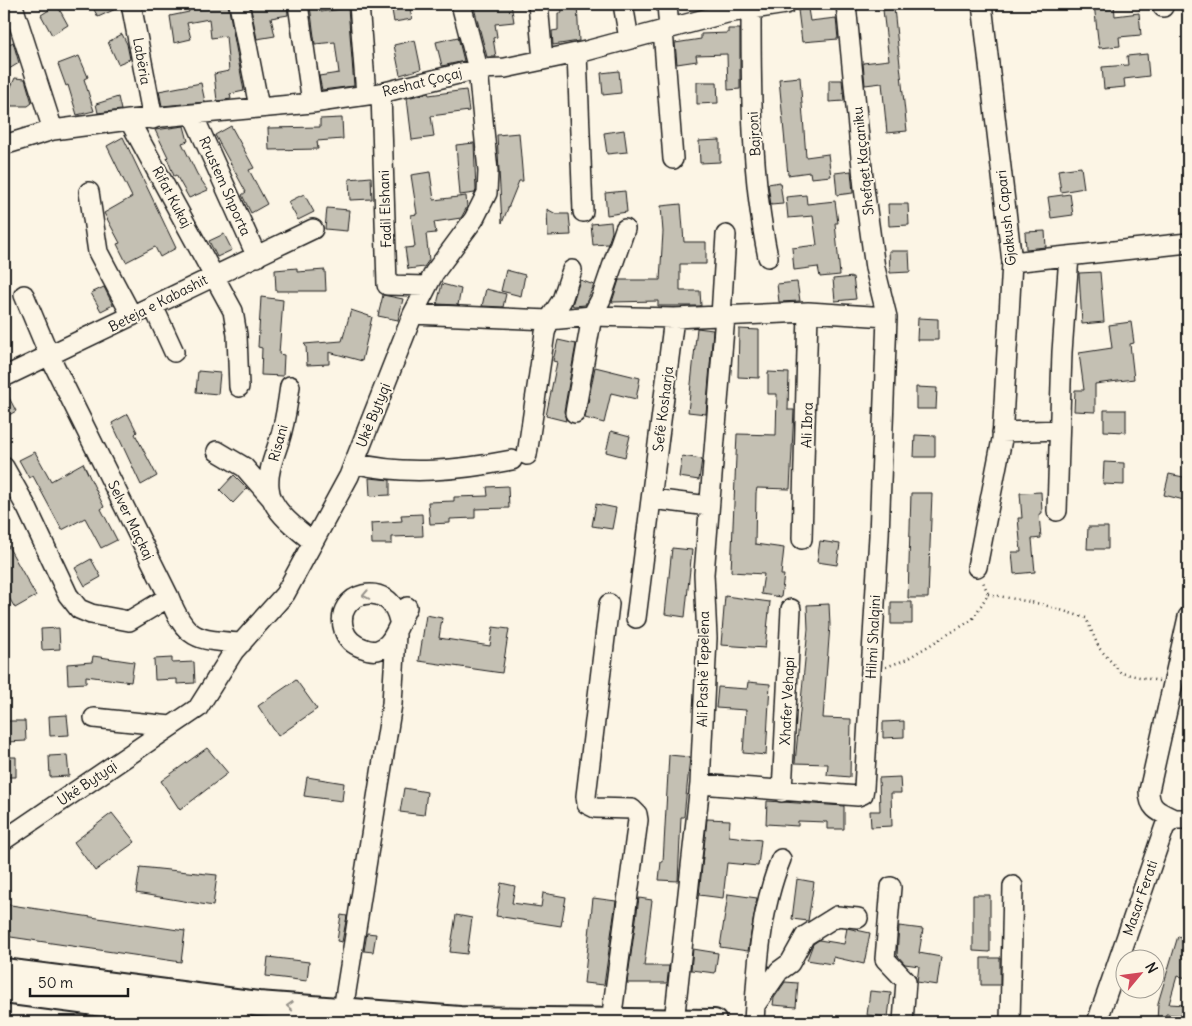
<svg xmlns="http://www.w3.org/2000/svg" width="1192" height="1026" font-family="Delius,sans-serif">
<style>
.building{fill:#c4c0b3;stroke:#1c1c1c}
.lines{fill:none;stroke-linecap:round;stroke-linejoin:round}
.minor-casing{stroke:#1c1c1c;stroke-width:22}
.major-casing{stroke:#1c1c1c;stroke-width:28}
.path{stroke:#1c1c1c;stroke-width:2.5;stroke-dasharray:1 4;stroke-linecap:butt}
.minor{stroke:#fcf5e5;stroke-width:19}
.major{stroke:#fcf5e5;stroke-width:24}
.oneway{stroke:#97938b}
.labels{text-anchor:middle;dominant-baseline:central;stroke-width:4;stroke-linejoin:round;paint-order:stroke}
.street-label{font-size:14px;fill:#1c1c1c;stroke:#fcf5e5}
</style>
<rect width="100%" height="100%" fill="#fcf5e5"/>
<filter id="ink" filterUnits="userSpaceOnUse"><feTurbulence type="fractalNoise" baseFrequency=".02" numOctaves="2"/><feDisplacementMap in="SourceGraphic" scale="10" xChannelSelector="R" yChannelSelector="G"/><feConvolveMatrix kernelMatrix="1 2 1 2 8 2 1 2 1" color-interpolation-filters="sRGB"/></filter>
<g filter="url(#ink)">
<path class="building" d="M 91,4 L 120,4 L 120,7 L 98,17 Z
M 187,4 L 228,4 L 244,91 L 230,94 L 231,99 L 217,101 L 214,74 L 229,71 L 226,36 L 211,38 L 209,19 L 187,23 L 191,39 L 174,43 L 170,16 L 189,12 Z
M 250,4 L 287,4 L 288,15 L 271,18 L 275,36 L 257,39 Z
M 391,4 L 409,4 L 412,19 L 394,22 Z
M 473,4 L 490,4 L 491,7 L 511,4 L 514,22 L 495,24 L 497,37 L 493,38 L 496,57 L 487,57 Z
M 561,4 L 577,4 L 579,41 L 553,45 L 552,31 L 558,30 L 558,13 L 562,13 Z
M 1094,4 L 1114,4 L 1115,16 L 1139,13 L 1141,35 L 1119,37 L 1120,46 L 1099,48 Z
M 57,5 L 68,25 L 52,35 L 41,15 Z
M 321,5 L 321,12 L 348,8 L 354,86 L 322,90 L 319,76 L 339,73 L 335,42 L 315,44 L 310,6 Z
M 894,8 L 907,131 L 887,133 L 882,83 L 865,85 L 863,63 L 889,60 L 883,10 Z
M 808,9 L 810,21 L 836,18 L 838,39 L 802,42 L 798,10 Z
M 728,29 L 740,29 L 740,89 L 728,90 L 727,54 L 696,55 L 697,61 L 677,64 L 675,43 L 701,39 L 701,34 L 728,33 Z
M 122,34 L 127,44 L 130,59 L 118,64 L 108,42 Z
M 458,37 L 464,61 L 442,66 L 436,42 Z
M 415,40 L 421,69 L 400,75 L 394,45 Z
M 13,42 L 19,63 L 9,69 L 4,61 L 4,47 Z
M 1147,54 L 1149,76 L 1124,79 L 1125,87 L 1104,89 L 1102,67 L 1128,65 L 1127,56 Z
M 79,56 L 88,77 L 84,79 L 94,111 L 77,115 L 68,85 L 66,86 L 58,64 Z
M 619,71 L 621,93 L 603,95 L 601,73 Z
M 800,77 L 806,157 L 828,154 L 831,176 L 811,178 L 810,172 L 788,175 L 779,79 Z
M 15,78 L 25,79 L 32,103 L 28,106 L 11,106 L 8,93 Z
M 829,80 L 842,80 L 844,101 L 829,102 Z
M 697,82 L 717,82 L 718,103 L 697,104 Z
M 201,83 L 205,102 L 162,106 L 159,91 Z
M 466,90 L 469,111 L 431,116 L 434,137 L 412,140 L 407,98 L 428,93 L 429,95 Z
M 118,97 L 121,110 L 98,113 L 96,104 Z
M 342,118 L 343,139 L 317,141 L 318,149 L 269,150 L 268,128 L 320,127 L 320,119 Z
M 184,126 L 188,141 L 182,143 L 197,174 L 208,190 L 189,198 L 176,175 L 174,176 L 167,158 L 168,157 L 155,130 Z
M 231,126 L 254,168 L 249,170 L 267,204 L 251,213 L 242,195 L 246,192 L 215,135 Z
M 624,130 L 627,152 L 607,154 L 604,133 Z
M 519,133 L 523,181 L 519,181 L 502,223 L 497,135 Z
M 123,137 L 176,248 L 160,257 L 155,247 L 126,262 L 117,244 L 120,243 L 104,213 L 132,197 L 107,146 Z
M 720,140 L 720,162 L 700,163 L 699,141 Z
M 474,143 L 476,190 L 475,193 L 460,195 L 456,145 Z
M 1081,167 L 1084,188 L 1061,192 L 1058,170 Z
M 851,171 L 853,193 L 837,195 L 835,173 Z
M 430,172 L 434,200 L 466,196 L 467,207 L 461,218 L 434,222 L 436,233 L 426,234 L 429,260 L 424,267 L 408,269 L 405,248 L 415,247 L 411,215 L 417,214 L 411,175 Z
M 371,177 L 372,199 L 350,200 L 349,179 Z
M 780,182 L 783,204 L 771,205 L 768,184 Z
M 625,191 L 627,212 L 607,215 L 605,193 Z
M 304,194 L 314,212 L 298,220 L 288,202 Z
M 1070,194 L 1073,215 L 1051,218 L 1048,197 Z
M 806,195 L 807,204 L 835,201 L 838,223 L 835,223 L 840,275 L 820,277 L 818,267 L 794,270 L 792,248 L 817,245 L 813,216 L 788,218 L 786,197 Z
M 681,204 L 684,242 L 706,242 L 706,264 L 680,264 L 680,291 L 700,291 L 701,306 L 658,306 L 658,301 L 612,302 L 619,280 L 660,280 L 663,232 L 661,206 Z
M 888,204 L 908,204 L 909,225 L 889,226 Z
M 327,208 L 349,210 L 347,231 L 325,229 Z
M 547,209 L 556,214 L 569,214 L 571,235 L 548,236 Z
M 611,222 L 612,232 L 608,244 L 593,245 L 591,224 Z
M 1045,231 L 1046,247 L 1026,249 L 1025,232 Z
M 224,234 L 232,250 L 217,257 L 209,241 Z
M 889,251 L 909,251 L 910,272 L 890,273 Z
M 297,268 L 297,272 L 325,270 L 326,291 L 276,291 L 275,270 Z
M 506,270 L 525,275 L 521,296 L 501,291 Z
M 1100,272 L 1104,322 L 1082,324 L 1079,273 Z
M 853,277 L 856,299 L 835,301 L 833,279 Z
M 580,280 L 594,285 L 585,305 L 574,306 L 572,305 Z
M 797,282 L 800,301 L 779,302 L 777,284 Z
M 442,284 L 461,289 L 458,305 L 437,304 Z
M 104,287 L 113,305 L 101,311 L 91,293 Z
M 486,289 L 506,294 L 503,307 L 482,306 Z
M 383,295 L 403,299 L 398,320 L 378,316 Z
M 261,297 L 283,300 L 279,354 L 284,355 L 283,376 L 261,375 L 262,348 L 258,347 Z
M 351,310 L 372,317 L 362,361 L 329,352 L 329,364 L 307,365 L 306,346 L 304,344 L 342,341 Z
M 918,318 L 938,319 L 938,340 L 917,340 Z
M 1131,322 L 1134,343 L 1130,344 L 1134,379 L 1095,384 L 1095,412 L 1074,411 L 1075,390 L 1084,390 L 1079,353 L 1112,348 L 1109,325 Z
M 697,328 L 713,330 L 706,414 L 688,412 Z
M 739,329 L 759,330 L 759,378 L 738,377 Z
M 558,340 L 576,344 L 564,411 L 566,421 L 546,416 L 557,362 L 553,361 Z
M 595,367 L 640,378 L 636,399 L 611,393 L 604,423 L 585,418 Z
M 198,371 L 220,373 L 218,394 L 196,392 Z
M 768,372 L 789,373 L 788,410 L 794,410 L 790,489 L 757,488 L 756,493 L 755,544 L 784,548 L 781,575 L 784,575 L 781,597 L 761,594 L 764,574 L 731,572 L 737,434 L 776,435 L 777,394 L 768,394 Z
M 916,387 L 937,388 L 936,409 L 916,409 Z
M 4,388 L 16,411 L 4,418 Z
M 1104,410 L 1126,410 L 1126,432 L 1104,431 Z
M 128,414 L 137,432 L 135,434 L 157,476 L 141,485 L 112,423 Z
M 611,431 L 630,436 L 625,457 L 606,452 Z
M 915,435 L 935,436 L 935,457 L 914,457 Z
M 35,452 L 51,481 L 83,463 L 104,507 L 101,509 L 117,540 L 101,548 L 85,518 L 62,530 L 33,476 L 29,478 L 19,460 Z
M 682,456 L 702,459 L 699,480 L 679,477 Z
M 1104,462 L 1124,463 L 1124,485 L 1103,484 Z
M 1169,474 L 1188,478 L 1184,500 L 1164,495 Z
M 234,475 L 247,488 L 233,503 L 220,490 Z
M 369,478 L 390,480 L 390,495 L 370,496 Z
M 508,486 L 509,508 L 475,509 L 475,518 L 450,519 L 450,523 L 430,524 L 428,502 L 454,501 L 454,497 L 488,496 L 487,487 Z
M 1041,492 L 1042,513 L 1039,514 L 1041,538 L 1032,539 L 1035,572 L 1014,574 L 1012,552 L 1021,552 L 1018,518 L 1022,518 L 1020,493 Z
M 911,493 L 932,493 L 928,598 L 908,598 Z
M 596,504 L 616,508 L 612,529 L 592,526 Z
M 422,514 L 423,536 L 392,537 L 392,544 L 372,544 L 371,523 L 402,521 L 401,515 Z
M 1088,527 L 1108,527 L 1108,549 L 1087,549 Z
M 4,539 L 36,596 L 15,608 L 4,589 Z
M 820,541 L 840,544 L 837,565 L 817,562 Z
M 672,548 L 692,550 L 685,617 L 665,614 Z
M 91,559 L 101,577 L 85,586 L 75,568 Z
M 725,596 L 770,602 L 765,648 L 721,645 Z
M 891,602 L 912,602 L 912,624 L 891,624 Z
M 829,604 L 830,625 L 823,718 L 851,719 L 850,777 L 827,775 L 828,764 L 795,763 L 808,629 L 807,605 Z
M 426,615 L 442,618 L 439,638 L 490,646 L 493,627 L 509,629 L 502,673 L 419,661 Z
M 59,628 L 60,649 L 42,650 L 41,629 Z
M 93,656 L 134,662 L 131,682 L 86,676 L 86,683 L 68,684 L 67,664 L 92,662 Z
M 172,658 L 172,663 L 194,662 L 195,683 L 177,684 L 177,679 L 155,680 L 154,659 Z
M 296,680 L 317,709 L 278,736 L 258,706 Z
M 748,682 L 770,684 L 766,755 L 743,753 L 746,710 L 716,708 L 718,687 L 747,689 Z
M 67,715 L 69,735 L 50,736 L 49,716 Z
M 6,721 L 25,721 L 26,741 L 8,742 Z
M 904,721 L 904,737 L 883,738 L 883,722 Z
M 207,748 L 228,773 L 180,810 L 161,781 Z
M 67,755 L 69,776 L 50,777 L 49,756 Z
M 669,755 L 690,757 L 684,817 L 681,817 L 678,881 L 659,880 L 661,862 L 663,862 Z
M 4,757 L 16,757 L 16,777 L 4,777 Z
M 307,777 L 344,783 L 342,801 L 304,796 Z
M 900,777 L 901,793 L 891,793 L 892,826 L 871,827 L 870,811 L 880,811 L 879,778 Z
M 404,788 L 427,792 L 424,815 L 400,812 Z
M 767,801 L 844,806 L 844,829 L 827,829 L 827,822 L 798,821 L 798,826 L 766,824 Z
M 112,813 L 135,842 L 95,871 L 74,842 Z
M 707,819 L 730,820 L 729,836 L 761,840 L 758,866 L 727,863 L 723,898 L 699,895 Z
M 140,867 L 217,875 L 213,906 L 136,893 Z
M 797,879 L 814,882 L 808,921 L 792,919 Z
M 501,883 L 515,886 L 512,903 L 541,907 L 543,893 L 566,897 L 561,926 L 496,916 Z
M 728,894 L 757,898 L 748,951 L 720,947 Z
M 973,895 L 990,895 L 990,952 L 973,951 Z
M 593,898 L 616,901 L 604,985 L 584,983 Z
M 639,898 L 652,900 L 644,966 L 669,966 L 667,983 L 627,983 Z
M 4,904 L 185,931 L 181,962 L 4,936 Z
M 341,915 L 347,916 L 342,942 L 337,941 Z
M 456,915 L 472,918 L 467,954 L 450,952 Z
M 899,926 L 923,929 L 919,953 L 941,957 L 937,985 L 917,982 L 919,966 L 905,964 L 897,955 Z
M 847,928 L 870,933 L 864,964 L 833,957 L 832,964 L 807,960 L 813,944 L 819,940 L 844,944 Z
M 367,933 L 376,934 L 373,952 L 364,951 Z
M 1178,936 L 1188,939 L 1188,978 L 1177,976 L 1169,1004 L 1186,1005 L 1185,1016 L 1166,1014 L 1164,1022 L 1157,1022 L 1158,1003 Z
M 693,949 L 718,953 L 715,973 L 691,970 Z
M 268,957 L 309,962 L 307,981 L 266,976 Z
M 981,958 L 1000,958 L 1000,985 L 981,985 Z
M 785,982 L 798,983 L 796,1007 L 773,1005 L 774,998 Z
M 870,991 L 891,993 L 888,1017 L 867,1015 Z"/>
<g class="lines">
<g class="minor-casing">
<path id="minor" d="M 131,4 L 153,119
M 239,4 L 259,107
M 298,4 L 312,103
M 359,4 L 366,95
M 538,4 L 543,60
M 623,4 L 629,39
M 667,4 L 669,29
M 1163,4 L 1163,7
M 14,9 L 53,130
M 751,10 C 751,92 751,176 768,257
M 663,30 L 673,159
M 577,53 L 583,212
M 381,93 L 387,285 L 427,286
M 193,115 L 257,257
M 129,120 L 233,311 L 237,335 L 239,387
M 4,145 L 53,130 L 129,120 L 312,103 L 381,93 L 478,69 L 505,68 L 586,51 L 727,13 L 786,4
M 89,192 L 98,252 L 132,316
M 1012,262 L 1188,243
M 24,295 L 50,357 L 169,597 C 186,641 198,640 242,643
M 153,306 L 174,352
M 413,314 L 549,320 L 592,316 L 674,318 L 808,312 L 887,317
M 721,316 L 726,235
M 4,377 L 313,229
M 290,386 C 288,401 286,416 282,431 C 278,449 267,468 269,487 C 270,510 297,529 313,542
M 575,413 L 592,316 L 601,299 L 625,229
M 1002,432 L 1059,430
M 217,451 L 244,467 L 272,499
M 527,455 L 545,333 L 549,320 L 562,300 L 572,270
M 354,463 C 406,476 460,470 512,460
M 4,467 L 27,508 L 68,595 L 79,609 L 91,614 L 129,621 L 169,597
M 652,499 L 709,506
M 1057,511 L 1062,352 L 1069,256
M 802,539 L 808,312
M 977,567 L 1002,439 L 1012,262 L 982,4
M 609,604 L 586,796 L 587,804 L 595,808 L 632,809 L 637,814 L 638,820 L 611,1021
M 636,618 L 674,318
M 399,621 C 390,576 332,593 344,630 C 347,640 354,645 363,648 C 391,660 398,624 407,607
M 94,718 L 171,726
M 700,784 L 858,796 L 863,794 L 864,788 L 879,536 L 887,317 L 875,268 L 864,188 L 846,4
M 782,792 L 791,609
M 1174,819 C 1159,812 1149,809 1149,791 L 1188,617
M 4,840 L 198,708 L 234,651 L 285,594 L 349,476 L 413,314 L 434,273 L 474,219 L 487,193 L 488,171 L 478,69 L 461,4
M 891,887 L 885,959 L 906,981 L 903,1022
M 756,1004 L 779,971 L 790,963 L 805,936 L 837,916 L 858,918
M 343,1010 L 392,704 L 396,635
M 674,1022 L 700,784 L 707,638 L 704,574 L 725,316
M 754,1022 C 757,968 760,910 781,859
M 1010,1022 L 1013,886
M 1097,1022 L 1165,826 L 1174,819 L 1188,819"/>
</g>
<g class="major-casing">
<path id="major" d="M 4,971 L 258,1004 L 460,1019 L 714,1022
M 4,991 L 240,1022"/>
</g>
<path class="path" d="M 988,594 L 1041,604 L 1086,618 L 1099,648 L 1121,673 L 1159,681
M 886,667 L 905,660 L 972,620 L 988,594 L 982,579"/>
<use href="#minor" class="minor"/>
<use href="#major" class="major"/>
</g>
<defs><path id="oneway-chevron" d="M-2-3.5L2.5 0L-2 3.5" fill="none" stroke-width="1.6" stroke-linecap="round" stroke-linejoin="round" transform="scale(1.25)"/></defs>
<g class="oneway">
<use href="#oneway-chevron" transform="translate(366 595) rotate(169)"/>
<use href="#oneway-chevron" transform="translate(290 1006) rotate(-176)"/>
</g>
</g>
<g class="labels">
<g class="street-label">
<text transform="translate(142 61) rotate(80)">Labëria</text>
<text transform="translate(422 82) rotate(-14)">Reshat Çoçaj</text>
<text transform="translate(754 134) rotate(-94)">Bajroni</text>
<text transform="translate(863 161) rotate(-96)">Shefqet Kaçaniku</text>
<text transform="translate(225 186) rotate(66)">Rrustem Shporta</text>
<text transform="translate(172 197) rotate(62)">Rifat Kukaj</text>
<text transform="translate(385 209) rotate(-92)">Fadil Elshani</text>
<text transform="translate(1006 218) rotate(-96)">Gjakush Capari</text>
<text transform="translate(158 303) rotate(-27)">Beteja e Kabashit</text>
<text transform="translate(663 409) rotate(-83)">Sefë Kosharja</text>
<text transform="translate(373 415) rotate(-68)">Ukë Bytyqi</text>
<text transform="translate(807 425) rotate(-88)">Ali Ibra</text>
<text transform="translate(278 443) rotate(-75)">Risani</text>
<text transform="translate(131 520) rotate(64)">Selver Maçkaj</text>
<text transform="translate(873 637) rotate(-87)">Hilmi Shalqini</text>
<text transform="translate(703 669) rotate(-89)">Ali Pashë Tepelena</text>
<text transform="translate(787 701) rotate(-87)">Xhafer Vehapi</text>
<text transform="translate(87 783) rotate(-34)">Ukë Bytyqi</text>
<text transform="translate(1140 898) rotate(-71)">Masar Ferati</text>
</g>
</g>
<rect width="1192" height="1026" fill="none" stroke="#fcf5e5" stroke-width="20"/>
<rect x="10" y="10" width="1172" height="1006" fill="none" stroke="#1c1c1c" stroke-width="2" filter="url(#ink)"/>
<g transform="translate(1140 974) rotate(61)"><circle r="24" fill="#fcf5e5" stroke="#a29e95"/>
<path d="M0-4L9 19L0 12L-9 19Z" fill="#d1495b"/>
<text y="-8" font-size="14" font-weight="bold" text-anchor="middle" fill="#1c1c1c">N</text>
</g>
<path d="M30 988v8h98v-8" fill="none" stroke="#1c1c1c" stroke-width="2.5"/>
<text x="38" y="988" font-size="15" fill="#1c1c1c" stroke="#fcf5e5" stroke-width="4" paint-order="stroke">50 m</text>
</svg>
